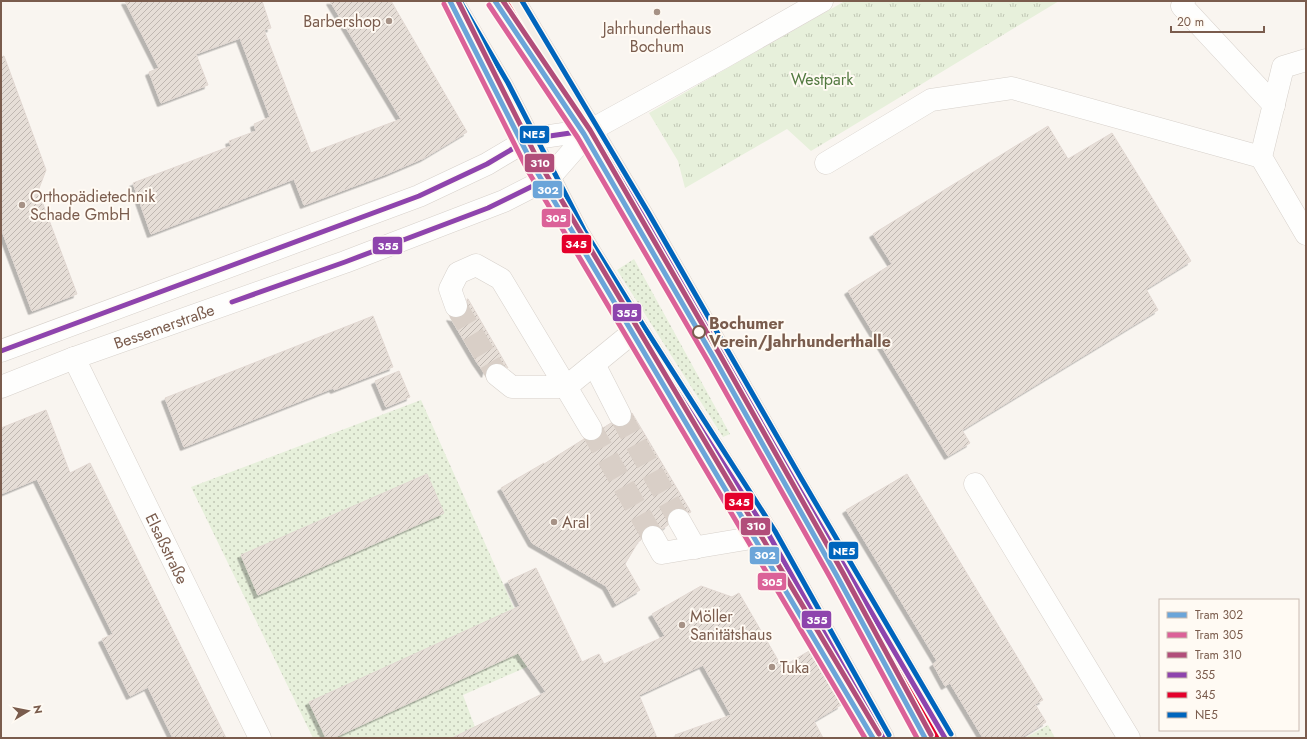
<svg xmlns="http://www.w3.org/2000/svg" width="1307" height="739" font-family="Jost,sans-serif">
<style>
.grass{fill:url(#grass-dots)}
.park{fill:url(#park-tufts)}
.building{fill:url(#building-hatch);stroke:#e2d8d2;filter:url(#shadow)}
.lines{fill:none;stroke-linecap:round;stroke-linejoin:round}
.minor-tunnel{stroke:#d9cfc7;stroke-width:22;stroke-dasharray:22 11;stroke-linecap:butt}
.minor-casing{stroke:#d7d1cb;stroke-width:23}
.major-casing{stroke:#dad1cc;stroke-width:23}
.minor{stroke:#fefefd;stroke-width:22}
.major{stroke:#f3eee8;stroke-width:22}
.bus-1-casing{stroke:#fffaf3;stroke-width:8}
.bus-2-casing{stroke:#fffaf3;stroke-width:8}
.bus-3-casing{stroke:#fffaf3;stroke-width:8}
.bus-1{stroke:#8e44ad;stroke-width:5}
.bus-2{stroke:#e4002b;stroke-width:5}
.bus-3{stroke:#0065bd;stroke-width:5}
.tram-1-casing{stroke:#fffaf3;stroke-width:8}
.tram-2-casing{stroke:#fffaf3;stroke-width:8}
.tram-3-casing{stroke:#fffaf3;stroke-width:8}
.tram-1{stroke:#6ba5d9;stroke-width:5}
.tram-2{stroke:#db6198;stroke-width:5}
.tram-3{stroke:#b14e7a;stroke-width:5}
.poi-dot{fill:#a69286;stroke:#fffaf3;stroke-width:1.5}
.stop-dot{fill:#fffaf3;stroke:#7a5c4d;stroke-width:2}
.labels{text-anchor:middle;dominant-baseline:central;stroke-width:4;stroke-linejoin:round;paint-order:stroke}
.poi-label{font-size:16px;fill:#7a5c4d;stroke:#fffaf3;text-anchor:start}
.park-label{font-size:16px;fill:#537a41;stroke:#fffaf3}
.stop-label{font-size:16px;font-weight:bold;fill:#7a5c4d;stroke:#fffaf3;text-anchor:start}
.street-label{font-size:16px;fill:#7a5c4d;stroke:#fffaf3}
.line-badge{stroke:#fffaf3;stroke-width:1.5}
.badge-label{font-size:11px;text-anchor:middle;font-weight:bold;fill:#fff}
</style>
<defs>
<pattern id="grass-dots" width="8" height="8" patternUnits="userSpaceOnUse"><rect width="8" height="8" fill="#e7f0db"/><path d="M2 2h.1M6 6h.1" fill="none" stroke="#c0c6b4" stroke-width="1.8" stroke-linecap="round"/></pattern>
<pattern id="park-tufts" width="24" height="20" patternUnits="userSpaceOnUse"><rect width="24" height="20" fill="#e7f0db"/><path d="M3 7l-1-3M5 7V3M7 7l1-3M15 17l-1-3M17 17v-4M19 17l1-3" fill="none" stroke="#c0c6b4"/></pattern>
<pattern id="building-hatch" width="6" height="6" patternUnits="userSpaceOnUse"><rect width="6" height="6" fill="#e6ded7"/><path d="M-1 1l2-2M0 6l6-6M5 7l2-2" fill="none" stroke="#bfb7b1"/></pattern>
<filter id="shadow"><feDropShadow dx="-3.5" dy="3.5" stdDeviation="0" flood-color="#0004"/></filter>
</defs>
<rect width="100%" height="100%" fill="#f9f5f0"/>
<path class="grass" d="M 634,259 L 730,434 L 723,437 L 617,270 Z
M 421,400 L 538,662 L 463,695 L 475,727 L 451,738 L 313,738 L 191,487 Z
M 1048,725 L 1055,738 L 1025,738 Z"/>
<path class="park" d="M 845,1 L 1059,1 L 811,151 L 787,129 L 685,188 L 678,161 L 649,113 Z"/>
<path class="building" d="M 125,1 L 262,1 L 271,28 L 264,30 L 311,153 L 401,119 L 330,1 L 391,1 L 467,132 L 424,158 L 389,173 L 304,205 L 294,179 L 151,234 L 133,183 L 231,146 L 229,141 L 256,131 L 254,124 L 270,117 L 240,38 L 196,54 L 208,85 L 161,103 L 149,72 L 159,68 Z
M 4,56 L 46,170 L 38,191 L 77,294 L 32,311 L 1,228 L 1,57 Z
M 1048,126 L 1068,159 L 1112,133 L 1191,261 L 1146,289 L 1158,310 L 962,430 L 970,443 L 948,456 L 848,291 L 892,264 L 873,234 Z
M 467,299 L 468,299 L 508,368 L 499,363 L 493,363 L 487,368 L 485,374 L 476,361 L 450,317 L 454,318 L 460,318 L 465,314 L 468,308 Z
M 373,316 L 393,367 L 334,390 L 333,388 L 184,447 L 165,398 Z
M 399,371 L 410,397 L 386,407 L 375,381 Z
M 46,410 L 70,473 L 90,463 L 226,738 L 173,738 L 148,687 L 130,696 L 102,639 L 113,634 L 37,479 L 1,494 L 1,428 Z
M 632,413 L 691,512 L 689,513 L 685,509 L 679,508 L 673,509 L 668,514 L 667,520 L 668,525 L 662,529 L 659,526 L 653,525 L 647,526 L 642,530 L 641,536 L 641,540 L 638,542 L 625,564 L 640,590 L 616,604 L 606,586 L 532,543 L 501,488 L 544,463 L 544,464 L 584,439 L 591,441 L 597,440 L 602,435 L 603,428 L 611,423 L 614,426 L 619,427 L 626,426 L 631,421 Z
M 427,474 L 444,513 L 258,595 L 241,555 Z
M 907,474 L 1043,700 L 1035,704 L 1046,722 L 1020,738 L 983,738 L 950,683 L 945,686 L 933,664 L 937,661 L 846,510 Z
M 536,568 L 582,662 L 599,654 L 604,664 L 665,636 L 652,614 L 701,586 L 732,597 L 739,593 L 782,667 L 809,651 L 841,705 L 814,721 L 823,738 L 676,738 L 675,735 L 731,715 L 703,665 L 639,695 L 657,738 L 452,738 L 546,692 L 518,653 L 333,738 L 326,738 L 309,702 L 520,606 L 508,581 Z"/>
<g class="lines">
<path class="minor-tunnel" d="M 456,306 L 497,375
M 620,415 L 679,520
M 591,429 L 653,537"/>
<g class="minor-casing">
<g id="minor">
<path d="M 1184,1 L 1182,6 L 1274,105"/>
<path d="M 1306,60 L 1283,67 L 1261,157 L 1306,234"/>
<path d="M 826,163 L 931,100 L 1012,88 L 1261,157"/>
<path d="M 456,306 L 450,289 L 458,273 L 476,265 L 501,279 L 566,387 L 512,387 L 497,375"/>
<path d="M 1,351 L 419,196 L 487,164 L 529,139 L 591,130"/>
<path id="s1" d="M 74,358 L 260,738"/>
<path d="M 594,364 L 620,415"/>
<path id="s2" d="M 1,387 L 74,358 L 345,262 L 504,201 L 549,178 L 591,130 L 722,58 L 822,1"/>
<path d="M 591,429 L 566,387 L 637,329"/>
<path d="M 975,484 L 1129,738"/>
<path d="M 679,520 L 695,548"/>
<path d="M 653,537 L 662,553 L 769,535"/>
</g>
</g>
<g class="major-casing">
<path id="major" d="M 452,1 L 502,86 L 578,233 L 637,329 L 769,535 L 883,738
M 514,1 L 642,215 L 795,482 L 945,738"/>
</g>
<use href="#minor" class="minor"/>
<use href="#major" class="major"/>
<g class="bus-1-casing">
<path id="bus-1" d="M 232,302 L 345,262 L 488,208 L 549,178 L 578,233 L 637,329 L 769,535 L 883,738
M 1,351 L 419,196 L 487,164 L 529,139 L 591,130 L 642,215 L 795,482 L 945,738"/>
</g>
<g class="bus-2-casing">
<path id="bus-2" d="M 446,5 L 496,89 L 572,237 L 631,333 L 763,539 L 875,738
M 508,5 L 636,219 L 789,485 L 937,738"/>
</g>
<g class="bus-3-casing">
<path id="bus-3" d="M 460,1 L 508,83 L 584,230 L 643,325 L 775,531 L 889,735
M 522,1 L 648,212 L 801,478 L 951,734"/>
</g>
<use href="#bus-1" class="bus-1"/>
<use href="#bus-2" class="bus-2"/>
<use href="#bus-3" class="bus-3"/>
<g class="tram-1-casing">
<path id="tram-1" d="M 450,1 L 534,167 L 873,738
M 495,1 L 584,134 L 714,358 L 837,576 L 925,738"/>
</g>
<g class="tram-2-casing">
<path id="tram-2" d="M 444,4 L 528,171 L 865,738
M 489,5 L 578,138 L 708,361 L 831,579 L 917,738"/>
</g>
<g class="tram-3-casing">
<path id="tram-3" d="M 458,1 L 540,164 L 879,734
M 503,1 L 590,130 L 720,355 L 843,573 L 931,735"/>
</g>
<use href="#tram-1" class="tram-1"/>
<use href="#tram-2" class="tram-2"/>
<use href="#tram-3" class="tram-3"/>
</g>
<g class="poi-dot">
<circle cx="657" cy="12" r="4"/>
<circle cx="389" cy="21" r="4"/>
<circle cx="22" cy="205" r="4"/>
<circle cx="554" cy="522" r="4"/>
<circle cx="682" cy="625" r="4"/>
<circle cx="772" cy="667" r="4"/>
</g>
<circle class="stop-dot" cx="699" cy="332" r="6"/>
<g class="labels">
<g class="poi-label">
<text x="381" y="21" text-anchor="end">Barbershop</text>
<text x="657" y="28" text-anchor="middle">Jahrhunderthaus<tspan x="657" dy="18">Bochum</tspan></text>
<text x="30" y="196">Orthopädietechnik<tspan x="30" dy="18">Schade GmbH</tspan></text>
<text x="562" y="522">Aral</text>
<text x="690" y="616">Möller<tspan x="690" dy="18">Sanitätshaus</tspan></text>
<text x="780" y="667">Tuka</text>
</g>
<g class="park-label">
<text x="822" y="79">Westpark</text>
</g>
<g class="stop-label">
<text x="709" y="323">Bochumer<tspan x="709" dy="18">Verein/Jahrhunderthalle</tspan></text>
</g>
<g class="street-label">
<text stroke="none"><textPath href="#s2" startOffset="174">Bessemerstraße</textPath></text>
<text stroke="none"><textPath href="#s1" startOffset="212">Elsaßstraße</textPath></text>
</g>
</g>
<g class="line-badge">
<rect x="519" y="125" width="31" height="19" rx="4" fill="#0065bd"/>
<rect x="524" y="153" width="31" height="20" rx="4" fill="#b14e7a"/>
<rect x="532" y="180" width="31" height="19" rx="4" fill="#6ba5d9"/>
<rect x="541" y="208" width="30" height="20" rx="4" fill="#db6198"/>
<rect x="561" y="234" width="31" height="20" rx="4" fill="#e4002b"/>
<rect x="372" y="236" width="31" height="19" rx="4" fill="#8e44ad"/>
<rect x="612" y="303" width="30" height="19" rx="4" fill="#8e44ad"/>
<rect x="724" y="492" width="30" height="19" rx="4" fill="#e4002b"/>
<rect x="740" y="517" width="31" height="19" rx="4" fill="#b14e7a"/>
<rect x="828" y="541" width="31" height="19" rx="4" fill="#0065bd"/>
<rect x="749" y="546" width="31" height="19" rx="4" fill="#6ba5d9"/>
<rect x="757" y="572" width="30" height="19" rx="4" fill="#db6198"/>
<rect x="801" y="610" width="31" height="19" rx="4" fill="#8e44ad"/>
</g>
<g class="badge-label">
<text x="534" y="138">NE5</text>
<text x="540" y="167">310</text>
<text x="548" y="194">302</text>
<text x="556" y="222">305</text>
<text x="576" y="248">345</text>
<text x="388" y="250">355</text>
<text x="627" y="317">355</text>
<text x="739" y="506">345</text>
<text x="756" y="530">310</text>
<text x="844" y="555">NE5</text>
<text x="765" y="559">302</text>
<text x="772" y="586">305</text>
<text x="817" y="624">355</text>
</g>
<rect width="1307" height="739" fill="none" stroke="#7a5c4d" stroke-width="4"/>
<rect x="1159" y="599" width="140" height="132" fill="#fffaf3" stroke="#cabbb1"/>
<rect x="1167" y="612" width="20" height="6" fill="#6ba5d9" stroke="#cabbb1"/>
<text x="1195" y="619" font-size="12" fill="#7a5c4d">Tram 302</text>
<rect x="1167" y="632" width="20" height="6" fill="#db6198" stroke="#cabbb1"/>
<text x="1195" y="639" font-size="12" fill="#7a5c4d">Tram 305</text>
<rect x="1167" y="652" width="20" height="6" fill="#b14e7a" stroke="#cabbb1"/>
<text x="1195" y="659" font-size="12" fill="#7a5c4d">Tram 310</text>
<rect x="1167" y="672" width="20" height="6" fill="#8e44ad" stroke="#cabbb1"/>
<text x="1195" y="679" font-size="12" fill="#7a5c4d">355</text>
<rect x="1167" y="692" width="20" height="6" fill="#e4002b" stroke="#cabbb1"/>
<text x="1195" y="699" font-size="12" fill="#7a5c4d">345</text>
<rect x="1167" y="712" width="20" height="6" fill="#0065bd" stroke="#cabbb1"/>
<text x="1195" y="719" font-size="12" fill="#7a5c4d">NE5</text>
<g transform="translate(28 711) rotate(80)" stroke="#fffaf3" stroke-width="3" paint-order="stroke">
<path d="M0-3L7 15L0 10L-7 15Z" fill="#7a5c4d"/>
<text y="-6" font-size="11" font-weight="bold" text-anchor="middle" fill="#7a5c4d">N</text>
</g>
<path d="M1171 26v6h93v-6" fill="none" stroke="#7a5c4d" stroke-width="2"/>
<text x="1177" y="26" font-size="12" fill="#7a5c4d" stroke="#fffaf3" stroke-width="3" paint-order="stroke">20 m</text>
</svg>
